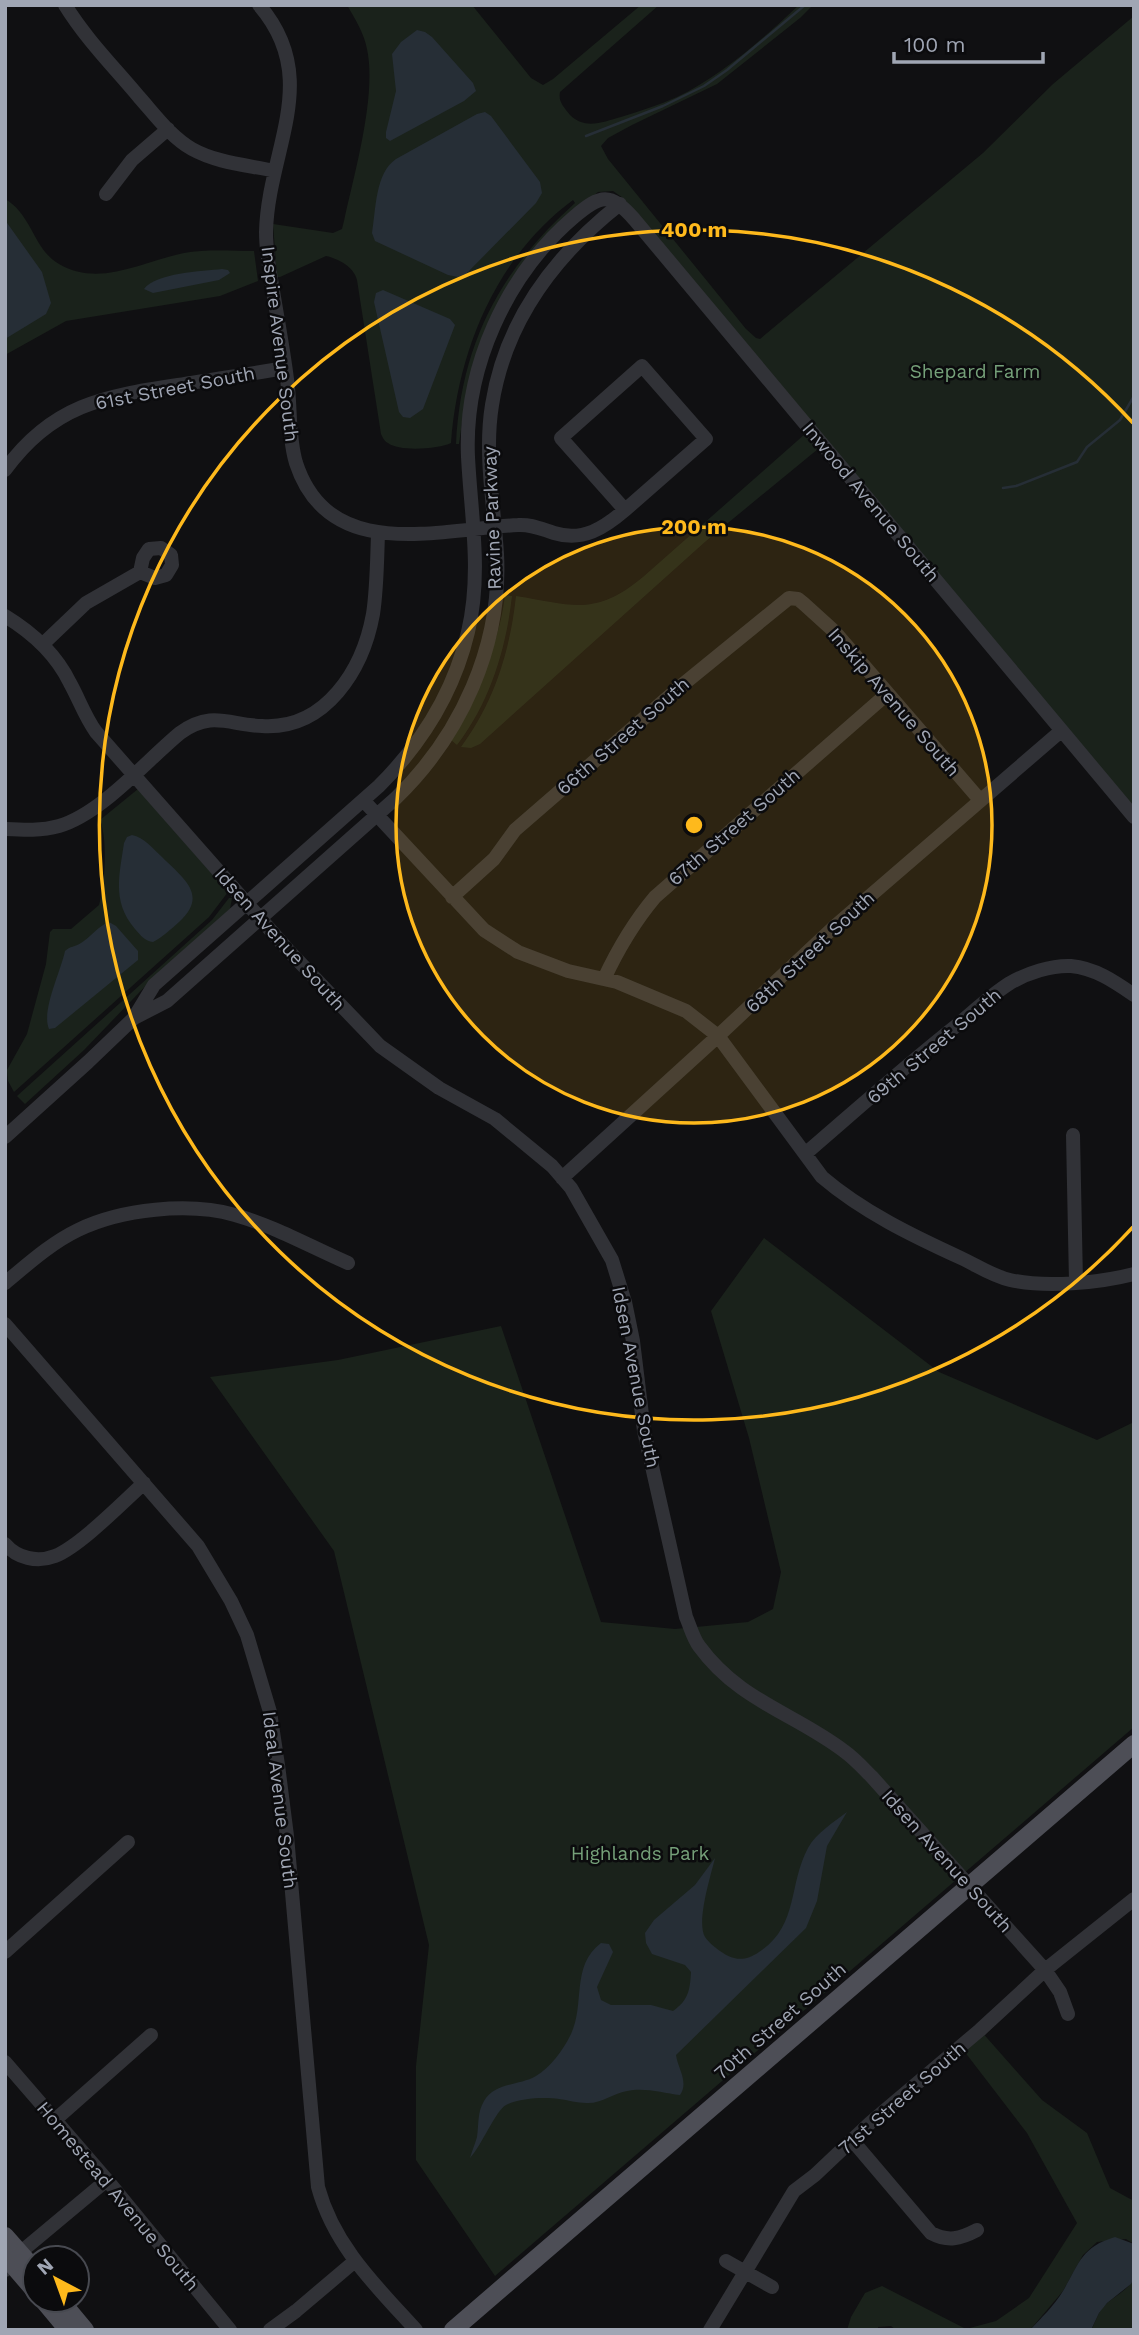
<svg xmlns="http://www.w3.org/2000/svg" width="1139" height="2335" font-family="'Work Sans',sans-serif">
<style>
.green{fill:#1a221b}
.water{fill:#262e36}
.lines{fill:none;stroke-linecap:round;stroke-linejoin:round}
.stream{stroke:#262e36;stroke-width:2.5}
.minor{stroke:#313237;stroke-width:14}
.major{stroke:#4d4e56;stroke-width:18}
.ring{fill:none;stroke:#feb91c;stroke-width:3.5}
.labels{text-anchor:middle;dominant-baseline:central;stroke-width:5;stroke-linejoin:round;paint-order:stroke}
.street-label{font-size:19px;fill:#a0a6b4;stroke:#0b0b0d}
.park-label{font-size:19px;fill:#75a079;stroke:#0b0b0d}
.centre{fill:#feb91c;stroke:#0b0b0d;stroke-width:3.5}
.ring-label{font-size:21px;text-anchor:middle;font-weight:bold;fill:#feb91c;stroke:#0b0b0d;stroke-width:5;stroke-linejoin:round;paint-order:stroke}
</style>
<rect width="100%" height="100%" fill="#101012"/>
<path class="green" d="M 347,5 L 472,5 L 531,78 L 543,85 L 553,79 L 641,5 L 659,5 L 560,92 C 558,102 564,107 570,115 C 585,130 603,122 621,117 C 640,111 659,105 677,97 C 720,77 765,37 799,5 L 813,5 L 800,18 L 717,84 L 632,125 L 608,138 L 601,146 L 608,159 L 746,329 L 756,338 L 760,339 L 983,153 L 1053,84 L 1134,16 L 1134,809 L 623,198 L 613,191 L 598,192 L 558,225 L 472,372 L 464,408 L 459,444 L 456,444 C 461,344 500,270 575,203 L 573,200 C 496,257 458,350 451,443 C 439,449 399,452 388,443 C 384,441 383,438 381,434 L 357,280 C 354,267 339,259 326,256 L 280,277 L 277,277 L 273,224 L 333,233 L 342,229 L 344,221 C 354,174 377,96 367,49 C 364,33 355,19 347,5 Z
M 5,199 C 32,214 33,249 59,264 C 100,288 143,261 184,253 C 206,249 231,251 254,251 L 258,281 L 220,296 L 66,321 L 5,355 Z
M 805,434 L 818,449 L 706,541 L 480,744 L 471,748 L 461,747 C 494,703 510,651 516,596 C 573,605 595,617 643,577 Z
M 505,595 L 512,596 C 506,649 490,702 457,745 L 451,740 C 474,693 499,648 505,595 Z
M 138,789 L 228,892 L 209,917 L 14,1092 L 8,1081 L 7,1070 L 27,1034 L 46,964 L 50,932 L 53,929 L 71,929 L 99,905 C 105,884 108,840 100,820 Z
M 229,898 L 232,898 L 230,909 L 157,974 L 84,1050 L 25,1104 L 17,1096 L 212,920 Z
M 764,1238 L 939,1372 L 1097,1440 L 1134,1422 L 1134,1727 L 495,2276 L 416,2160 L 416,2066 L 429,1945 L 334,1551 L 210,1377 L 338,1360 L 501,1326 L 601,1622 L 675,1629 L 748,1622 L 773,1609 L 781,1572 L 749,1438 L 711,1311 Z
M 980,2030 L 1042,2100 L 1087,2133 L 1110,2188 L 1134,2201 L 1134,2244 L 1126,2239 L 1097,2242 L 1083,2255 L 1063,2291 L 1030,2330 L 896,2330 L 891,2326 L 878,2327 L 878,2330 L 847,2330 L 851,2317 L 865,2293 L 882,2286 L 966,2329 L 996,2321 L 1029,2298 L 1077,2223 L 1027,2133 L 961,2047 Z
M 1134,2278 L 1134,2330 L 1091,2330 C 1096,2321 1098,2312 1105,2305 C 1114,2296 1129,2290 1134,2278 Z"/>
<path class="water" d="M 417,30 L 425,32 L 432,37 L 473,83 L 476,91 L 464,101 L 390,141 L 386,138 L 386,132 L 396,91 L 392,54 L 401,42 Z
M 485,112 L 491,116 L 540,182 L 542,193 L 536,203 L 466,274 L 458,277 L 448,275 L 375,241 L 372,233 C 376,210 375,173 396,159 L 477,114 Z
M 5,220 L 42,272 L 51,303 L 46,314 L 5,339 Z
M 222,269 L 228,270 L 230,273 L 219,280 L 153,293 L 144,289 C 155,273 203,271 222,269 Z
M 383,290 L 450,319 L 455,325 L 423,409 L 410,418 L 403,417 L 399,412 L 374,302 L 376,293 Z
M 132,835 C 144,837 153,849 162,857 C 183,878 209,895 179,922 C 171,929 163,937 153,942 C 145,941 141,936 135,929 C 112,902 119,877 124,843 L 127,837 Z
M 109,922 L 116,926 L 138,951 L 138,960 L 55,1028 L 49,1029 C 41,1011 61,971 65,951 C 70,946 75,947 81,943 C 91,937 98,926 109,922 Z
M 847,1812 L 827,1846 L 817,1901 L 806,1928 L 676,2055 C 678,2069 689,2082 680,2095 C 663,2093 644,2087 627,2091 C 612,2094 601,2104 586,2103 C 577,2103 568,2100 559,2099 C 544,2097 520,2098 506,2105 C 496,2110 482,2145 470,2158 C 472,2151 475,2144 477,2137 C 479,2124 477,2113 484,2101 C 495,2082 519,2086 536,2076 C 550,2068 563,2050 570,2036 C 586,2006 570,1966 601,1943 L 609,1944 L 613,1952 L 597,1987 L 601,2000 L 611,2005 L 651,2005 L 673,2011 C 689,2000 690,1989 691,1972 L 685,1965 L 652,1954 L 646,1943 L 645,1933 L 654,1920 L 695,1885 L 715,1858 C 711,1875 696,1922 705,1937 C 707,1940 713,1946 716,1948 C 731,1960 743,1963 759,1952 C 799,1926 788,1885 808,1848 C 816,1833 834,1822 847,1812 Z
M 1115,2237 L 1134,2244 L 1134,2278 L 1131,2284 L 1107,2303 L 1099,2313 L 1091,2330 L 1030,2330 C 1041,2318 1054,2306 1063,2291 C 1079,2264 1081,2247 1115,2237 Z"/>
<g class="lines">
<path class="stream" d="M 586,136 L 663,106 L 704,86 L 727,70 L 805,5
M 1003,488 L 1016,486 L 1077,462 L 1087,447 L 1120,420 L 1134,396"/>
<path class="minor" d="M 65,5 C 86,39 114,67 139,97 C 155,115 171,137 192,149 C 217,163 248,165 275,171
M 259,5 C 323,79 268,149 266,232 C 266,250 269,267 272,285 C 277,316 283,347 287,379 C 291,406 288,436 296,463 C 329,564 440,529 518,525 C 531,524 541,529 554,533 C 583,542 604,528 625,510 L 706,439 L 642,366 L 561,438 L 625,510
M 106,194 L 132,160 L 168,129
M 5,470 C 52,405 104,396 178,385 C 214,379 250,374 285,368
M 5,616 C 33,633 56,654 70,683 C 79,699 85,717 96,732 L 288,950 L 380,1046 L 439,1088 L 495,1119 L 552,1166 L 571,1188 L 612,1260 L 625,1302 L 633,1341 L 644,1431 L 686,1617 C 690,1626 693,1638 699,1646 C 739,1701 794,1713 844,1751 C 854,1758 863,1768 872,1777 L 1045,1970 L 1060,1992 L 1068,2014
M 43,644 L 86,603 L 140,572 L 155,578 L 166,575 L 172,565 L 171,555 L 161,548 L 149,549 L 143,558 L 140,572
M 363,800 L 484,930 L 518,952 L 568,971 L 617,982 L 686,1011 L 718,1036 L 822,1177 C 863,1212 913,1236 961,1258 C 978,1266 992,1276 1010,1280 C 1046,1288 1099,1283 1134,1274
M 5,829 C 24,830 41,831 59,826 C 101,814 146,761 180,733 C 212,710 229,725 262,726 C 326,730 363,669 373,614 C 377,588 377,560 378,534
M 452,897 L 494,859 L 515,830 L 681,686 L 789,598 L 798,599 L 803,603 L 835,632 L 980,800
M 604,979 C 618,949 634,922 655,897 L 887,694
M 134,1018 L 167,1001 L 396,798 C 461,735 502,645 497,554 C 494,505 484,454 492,405 C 505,321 554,256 620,204
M 1073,1135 L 1076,1282
M 5,1137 L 88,1062 L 134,1018 L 154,985 L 379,786 C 422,743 454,691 468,632 C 482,573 471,516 468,457 C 464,368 506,275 574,217 C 601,194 610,192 634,219 L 1134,817
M 805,1154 C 855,1111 904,1067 956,1026 C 973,1012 991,995 1010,983 C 1027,973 1052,965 1071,966 C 1095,968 1115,982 1134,995
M 562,1178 L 718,1036 L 834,927 L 1061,731
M 5,1283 C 28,1264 51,1243 78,1230 C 121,1209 189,1202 235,1215 C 274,1226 311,1247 348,1263
M 5,1324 L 198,1546 L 231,1601 L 247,1635 L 270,1712 L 278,1765 L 287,1836 L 318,2187 C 334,2246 376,2286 416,2330
M 5,1544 C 17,1558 37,1563 55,1556 C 80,1546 122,1503 144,1483
M 5,1952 L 128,1842
M 5,2062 L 107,2180 L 230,2330
M 56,2119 L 151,2035
M 852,2140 L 931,2233 C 948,2242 960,2239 977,2230
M 726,2261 L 772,2287
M 5,2270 L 10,2261 L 107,2180
M 270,2330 L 296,2311 L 355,2261
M 710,2330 L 794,2191 L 815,2175 L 870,2123 L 980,2030 L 1045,1970 L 1134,1899"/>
<path class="major" d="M 5,2236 L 35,2270
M 5,2256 L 35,2291
M 43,2300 L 68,2330
M 60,2300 L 85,2330
M 453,2330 L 1134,1744"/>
</g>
<circle cx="694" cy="825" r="298" fill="#feb91c" fill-opacity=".12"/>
<g class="ring">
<circle cx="694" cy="825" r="298"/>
<path d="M1133 1227A595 595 0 1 1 1133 423"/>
</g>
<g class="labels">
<g class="street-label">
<text transform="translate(280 344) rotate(83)">Inspire Avenue South</text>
<text transform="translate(175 388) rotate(-11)">61st Street South</text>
<text transform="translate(871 502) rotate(50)">Inwood Avenue South</text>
<text transform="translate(492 518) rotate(-92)">Ravine Parkway</text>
<text transform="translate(894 702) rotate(49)">Inskip Avenue South</text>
<text transform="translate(623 736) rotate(-41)">66th Street South</text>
<text transform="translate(734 827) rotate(-41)">67th Street South</text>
<text transform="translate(280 939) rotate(48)">Idsen Avenue South</text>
<text transform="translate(810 952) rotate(-43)">68th Street South</text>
<text transform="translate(934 1046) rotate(-40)">69th Street South</text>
<text transform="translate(636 1377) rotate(79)">Idsen Avenue South</text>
<text transform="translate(280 1800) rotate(83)">Ideal Avenue South</text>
<text transform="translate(947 1861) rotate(48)">Idsen Avenue South</text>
<text transform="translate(780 2021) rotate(-41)">70th Street South</text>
<text transform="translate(902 2098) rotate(-41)">71st Street South</text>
<text transform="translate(118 2196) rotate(50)">Homestead Avenue South</text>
</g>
<g class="park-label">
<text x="975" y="371">Shepard Farm</text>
<text x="640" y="1853">Highlands Park</text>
</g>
</g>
<circle cx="694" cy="825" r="10" class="centre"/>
<g class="ring-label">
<text x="694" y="237">400 m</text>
<text x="694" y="534">200 m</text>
</g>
<rect width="1139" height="2335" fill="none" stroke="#a0a6b4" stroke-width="14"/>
<g transform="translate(56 2279) rotate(319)"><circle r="33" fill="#0b0b0d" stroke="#474950" stroke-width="2"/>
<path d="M0-5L12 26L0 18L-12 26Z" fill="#feb91c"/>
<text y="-10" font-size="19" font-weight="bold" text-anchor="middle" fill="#a0a6b4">N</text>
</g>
<path d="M894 52v10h149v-10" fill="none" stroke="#a0a6b4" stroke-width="3.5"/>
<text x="904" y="52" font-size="21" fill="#a0a6b4" stroke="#0b0b0d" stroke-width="5" paint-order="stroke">100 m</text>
</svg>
